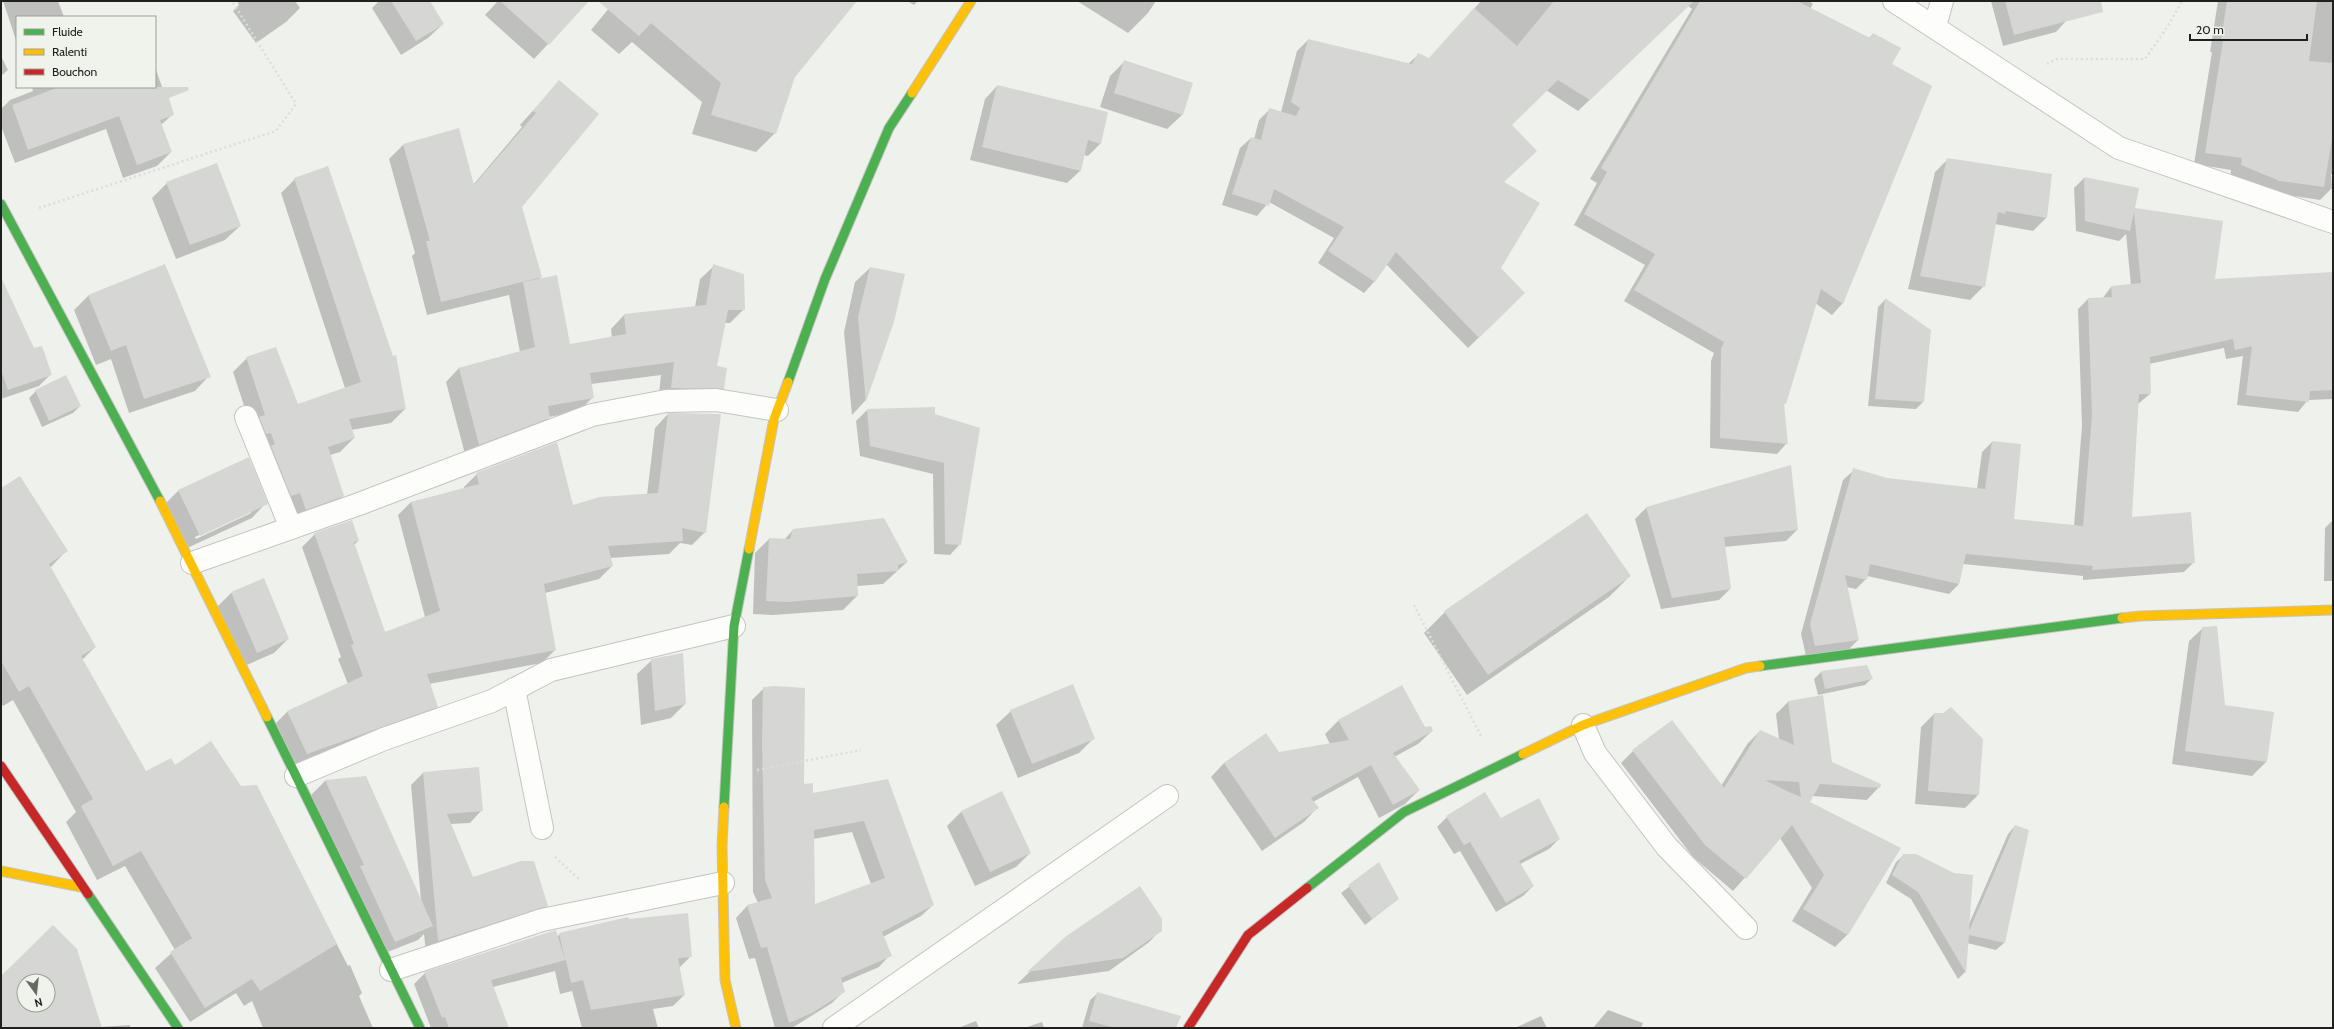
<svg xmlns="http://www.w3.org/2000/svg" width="2334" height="1029" font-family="Cabin,sans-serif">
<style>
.shadow{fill:#0003;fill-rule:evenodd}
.building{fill:#d6d7d4;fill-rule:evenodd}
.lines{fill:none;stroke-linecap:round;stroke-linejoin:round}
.lane-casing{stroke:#c4c4c2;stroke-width:24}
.street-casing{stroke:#c4c4c2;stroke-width:24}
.fast-casing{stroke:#c4c4c2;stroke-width:11}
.slow-casing{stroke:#c4c4c2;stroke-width:11}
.jam-casing{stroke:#c4c4c2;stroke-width:11}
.path{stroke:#dcdddc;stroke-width:2.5;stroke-dasharray:2 3;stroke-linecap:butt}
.lane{stroke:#fdfdfc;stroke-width:22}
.street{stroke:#fdfdfc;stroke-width:22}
.fast{stroke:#4caf50;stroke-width:9}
.slow{stroke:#ffc107;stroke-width:9}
.jam{stroke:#c62828;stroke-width:9}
</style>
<rect width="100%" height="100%" fill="#eff1ed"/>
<path class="shadow" d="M 3,1 L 58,1 L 64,17 L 17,17 L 17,43 Z
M 237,1 L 295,1 L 300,8 L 286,22 L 256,43 L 233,11 L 239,5 Z
M 379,1 L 428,1 L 443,24 L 428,38 L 401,55 L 372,8 Z
M 498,1 L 563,1 L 577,13 L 534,59 L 485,15 Z
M 615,1 L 837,1 L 794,77 L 775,133 L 756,152 L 692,134 L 702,102 L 632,42 L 619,54 L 591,30 Z
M 907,1 L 918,1 L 914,5 Z
M 1077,1 L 1156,1 L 1148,13 L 1128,33 Z
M 1481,1 L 1809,1 L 1813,4 L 1810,9 L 1868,39 L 1873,34 L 1891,64 L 1931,86 L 1842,304 L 1832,315 L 1815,303 L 1783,406 L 1787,443 L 1777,454 L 1710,448 L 1711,361 L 1714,353 L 1624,301 L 1645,265 L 1574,225 L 1597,183 L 1590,179 L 1692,9 L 1688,6 L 1578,111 L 1546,90 L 1511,125 L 1503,183 L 1500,268 L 1524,293 L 1468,348 L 1386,264 L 1374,282 L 1364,293 L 1318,263 L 1334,238 L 1269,202 L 1257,216 L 1222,205 L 1240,148 L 1251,138 L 1254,139 L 1259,120 L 1270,109 L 1281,112 L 1297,51 L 1308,40 L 1408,64 L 1419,54 L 1429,59 Z
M 1991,1 L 2067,1 L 2067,20 L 2056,32 L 2003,46 Z
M 2218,1 L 2333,1 L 2333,133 L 2327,135 L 2333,136 L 2333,174 L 2331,174 L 2332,188 L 2320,200 L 2267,192 L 2230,177 L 2231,170 L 2194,164 L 2212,52 L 2210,52 Z
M 1,56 L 8,70 L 1,76 Z
M 1124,62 L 1192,83 L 1182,115 L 1167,129 L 1100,107 L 1110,76 Z
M 155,67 L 172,115 L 161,125 L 171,152 L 157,166 L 123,178 L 106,129 L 15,163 L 1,126 L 1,109 L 10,100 L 33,91 L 32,87 L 155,87 Z
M 559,82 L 521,207 L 541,277 L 538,280 L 569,346 L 612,338 L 611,329 L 624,315 L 695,307 L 700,279 L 714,266 L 744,309 L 730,323 L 725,323 L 716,367 L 723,388 L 710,402 L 658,402 L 661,375 L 591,384 L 593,397 L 579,411 L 549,417 L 536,431 L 466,458 L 446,382 L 459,368 L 520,352 L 509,295 L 427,315 L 412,256 L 415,253 L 389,159 L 403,145 L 473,185 L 522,127 L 520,125 Z
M 997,86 L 1101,143 L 1088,156 L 1084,155 L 1080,171 L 1067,183 L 970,160 L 985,99 Z
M 1948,159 L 2051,175 L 2046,218 L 2033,231 L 1995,224 L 1984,286 L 1970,300 L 1908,289 L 1935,172 Z
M 2084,178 L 2134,209 L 2214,280 L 2333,273 L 2333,399 L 2308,400 L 2298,412 L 2237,405 L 2243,356 L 2226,359 L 2224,348 L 2149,364 L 2150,394 L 2138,404 L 2131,518 L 2194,562 L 2184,572 L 2083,580 L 2083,576 L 1963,564 L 1959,584 L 1949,594 L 1867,576 L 1866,579 L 1856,589 L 1846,587 L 1858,640 L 1848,650 L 1806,656 L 1801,634 L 1843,480 L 1854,470 L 1887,479 L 1977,489 L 1982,452 L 1992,442 L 2013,520 L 2074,526 L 2082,426 L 2078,309 L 2088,299 L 2102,299 L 2111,287 L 2131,285 L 2126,234 L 2119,241 L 2076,231 L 2074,188 Z
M 295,179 L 405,409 L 391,423 L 351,430 L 354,438 L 340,452 L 330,455 L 343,496 L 329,509 L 292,523 L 251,427 L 233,372 L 247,358 L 297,405 L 345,388 L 281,193 Z
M 167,183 L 240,226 L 225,240 L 176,259 L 152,198 Z
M 164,266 L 209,376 L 195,391 L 129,413 L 111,359 L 96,365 L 74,310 L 88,296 Z
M 870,268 L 893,322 L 865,401 L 852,415 L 844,332 L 855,282 Z
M 1,297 L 51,374 L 39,386 L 1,399 Z
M 1885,300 L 1923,402 L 1916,409 L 1868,406 L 1878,307 Z
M 36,391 L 80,406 L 73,413 L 42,427 L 29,398 Z
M 934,408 L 934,415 L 979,428 L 960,544 L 950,555 L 934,554 L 933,474 L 860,456 L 856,421 L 867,410 Z
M 668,414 L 705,532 L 692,545 L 680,543 L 669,554 L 610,558 L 612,566 L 599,579 L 545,593 L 555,650 L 542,663 L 429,684 L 437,707 L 423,720 L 294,767 L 274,725 L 287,712 L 348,684 L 338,659 L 341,657 L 302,547 L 315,534 L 358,541 L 354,545 L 385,633 L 425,617 L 398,515 L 411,502 L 464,489 L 464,487 L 477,474 L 572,506 L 647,495 L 655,428 Z
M 1790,466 L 1797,530 L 1786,541 L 1724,547 L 1730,589 L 1719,600 L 1661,609 L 1635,519 L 1646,508 Z
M 1,489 L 66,551 L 50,568 L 95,647 L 82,660 L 146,772 L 174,767 L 240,787 L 256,786 L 348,966 L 350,965 L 362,993 L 359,996 L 373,1028 L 263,1028 L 252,1001 L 244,1006 L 236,993 L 190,1022 L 155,968 L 175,950 L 125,866 L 97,880 L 66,822 L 76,812 L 13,700 L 3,706 L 1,703 Z
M 178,491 L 266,503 L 252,518 L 185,549 L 164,505 ZM 251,510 L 251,513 L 196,539 L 195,537 Z
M 2333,520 L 2333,581 L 2324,581 L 2325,528 Z
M 793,530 L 907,562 L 883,584 L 857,586 L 857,596 L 843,610 L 773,615 L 753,614 L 755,553 L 769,539 L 784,540 Z
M 1630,576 L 1609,597 L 1467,695 L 1424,633 L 1445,612 Z
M 231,593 L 288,639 L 274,653 L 242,667 L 217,607 Z
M 2203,628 L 2224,706 L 2266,762 L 2252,776 L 2172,764 L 2189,641 Z
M 652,660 L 685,704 L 671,718 L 641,725 L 637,674 Z
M 1821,672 L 1872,678 L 1865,685 L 1818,695 L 1814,679 Z
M 1402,687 L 1425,728 L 1432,731 L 1418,744 L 1394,757 L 1419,790 L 1405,804 L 1379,818 L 1358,777 L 1313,802 L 1317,808 L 1304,822 L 1262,851 L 1211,777 L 1224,763 L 1266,734 L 1279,753 L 1330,744 L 1325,734 L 1338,721 Z
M 764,688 L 803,785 L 812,794 L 887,780 L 933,905 L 921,916 L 883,937 L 890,955 L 879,967 L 842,983 L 844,991 L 832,1003 L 792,1028 L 775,1028 L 755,958 L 749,959 L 736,918 L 747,906 L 758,903 L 753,892 L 752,700 ZM 852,832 L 871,884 L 814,905 L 813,839 Z
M 1822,697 L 1831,763 L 1879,787 L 1867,800 L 1812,796 L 1809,802 L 1848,934 L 1835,947 L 1792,921 L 1812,888 L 1780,838 L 1733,891 L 1693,857 L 1621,763 L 1633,751 L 1721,786 L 1748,743 L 1760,731 L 1779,739 L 1776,714 L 1788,702 Z
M 1011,711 L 1094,738 L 1079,753 L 1018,778 L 996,725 Z
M 1934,714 L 1978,795 L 1965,808 L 1915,804 L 1921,727 Z
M 478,769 L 482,810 L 470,823 L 450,824 L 473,879 L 547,906 L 535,918 L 426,953 L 424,934 L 418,940 L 380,955 L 311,795 L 326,780 L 421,900 L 411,785 L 423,773 Z
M 961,812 L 1030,853 L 1016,867 L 975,886 L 947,826 Z
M 1447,817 L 1501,820 L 1559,839 L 1549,849 L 1520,864 L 1533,886 L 1523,896 L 1496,912 L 1460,851 L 1454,854 L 1437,827 Z
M 2015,826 L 2004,943 L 1996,950 L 1967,943 L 1965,972 L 1958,979 L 1911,899 L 1886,883 L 1896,862 L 1904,855 L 1969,924 L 2008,834 Z
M 1379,864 L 1398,899 L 1365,925 L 1341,893 Z
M 628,920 L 691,956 L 679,968 L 684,995 L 673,1006 L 653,1009 L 658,1028 L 582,1028 L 572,991 L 560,994 L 555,971 L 493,987 L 508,1028 L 431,1028 L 414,984 L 425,973 L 557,937 L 560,934 Z
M 53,927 L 100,1027 L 130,1025 L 130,1028 L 1,1028 L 1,977 ZM 24,981 L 48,981 L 48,1005 L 24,1005 Z
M 1161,930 L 1148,943 L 1109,971 L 1017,984 L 1065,938 Z
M 1098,993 L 1133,1028 L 1082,1028 L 1090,1000 Z
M 1608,1010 L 1643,1023 L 1641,1028 L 1593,1028 Z
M 1541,1016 L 1547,1028 L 1515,1028 Z
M 976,1021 L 979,1028 L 958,1028 Z
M 1042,1022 L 1044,1028 L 1024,1028 Z"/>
<path class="building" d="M 391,1 L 430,1 L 444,24 L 416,41 Z
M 500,1 L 589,1 L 549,45 Z
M 598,1 L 857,1 L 795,77 L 776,134 L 711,115 L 721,83 L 651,23 L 639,36 Z
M 1554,1 L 1694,1 L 1590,100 L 1558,80 L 1512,125 L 1537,151 L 1504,182 L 1540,203 L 1501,268 L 1525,293 L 1479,338 L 1396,252 L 1375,282 L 1328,251 L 1344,227 L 1274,189 L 1269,206 L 1232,194 L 1251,137 L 1261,140 L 1269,108 L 1296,116 L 1300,108 L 1291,102 L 1308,39 L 1412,64 L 1418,53 L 1429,58 L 1474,8 L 1517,46 Z
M 1700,1 L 1797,1 L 1870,38 L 1873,33 L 1901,48 L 1892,64 L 1932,86 L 1843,304 L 1821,289 L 1786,404 L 1784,404 L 1788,444 L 1720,438 L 1721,349 L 1724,342 L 1634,290 L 1655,254 L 1584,214 L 1607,172 L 1601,168 Z
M 2005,1 L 2101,1 L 2103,12 L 2014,35 Z
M 2227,1 L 2317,1 L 2309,61 L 2333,63 L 2333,133 L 2324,187 L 2280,181 L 2241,165 L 2242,158 L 2205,153 L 2223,41 L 2221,40 Z
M 1124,60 L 1193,83 L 1183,115 L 1114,93 Z
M 559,80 L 599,114 L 522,207 L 542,277 L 441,302 L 426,241 L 430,241 L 403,144 L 459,128 L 474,185 L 536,113 L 533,111 Z
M 997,85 L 1108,112 L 1101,144 L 1088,140 L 1081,171 L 982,147 Z
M 59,87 L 188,87 L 189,90 L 169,98 L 174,115 L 160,120 L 172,152 L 137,165 L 119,116 L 28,150 L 12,105 Z
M 1947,158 L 2052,174 L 2047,218 L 2006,211 L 2005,214 L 1998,212 L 1985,287 L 1920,276 Z
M 217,163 L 241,226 L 190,245 L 166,182 Z
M 328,166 L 393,356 L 396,355 L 406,409 L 349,419 L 355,438 L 328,447 L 344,496 L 306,510 L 300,493 L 291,496 L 271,446 L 275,444 L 271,433 L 266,434 L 259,417 L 265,415 L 246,357 L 276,347 L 298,404 L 361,382 L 294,178 Z
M 2084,177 L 2139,188 L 2135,208 L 2223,221 L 2215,279 L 2333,272 L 2333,390 L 2310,391 L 2309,402 L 2246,395 L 2252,346 L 2235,350 L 2233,339 L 2150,357 L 2151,394 L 2139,394 L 2132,517 L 2191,512 L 2195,563 L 2092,570 L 2093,566 L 1966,554 L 1959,584 L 1870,564 L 1867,580 L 1845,575 L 1859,640 L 1815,646 L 1810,624 L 1853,468 L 1887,478 L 1985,489 L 1992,441 L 2021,444 L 2014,519 L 2083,526 L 2092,415 L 2088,298 L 2112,297 L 2111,286 L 2141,283 L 2134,212 L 2130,231 L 2085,221 Z
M 165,264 L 211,377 L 144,399 L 126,345 L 111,351 L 88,295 Z
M 713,264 L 744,274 L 745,310 L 728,310 L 717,366 L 727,368 L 724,389 L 671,388 L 674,362 L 590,373 L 594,398 L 548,406 L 550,418 L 479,445 L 459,368 L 535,347 L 523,282 L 557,275 L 570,344 L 626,334 L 624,314 L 706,305 Z
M 870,267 L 905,274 L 894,322 L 866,402 L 858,317 Z
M 1,277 L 34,348 L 42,346 L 52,375 L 8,390 L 1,370 Z
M 1885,298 L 1931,330 L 1924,402 L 1875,399 Z
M 66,375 L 81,406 L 49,421 L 35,390 Z
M 935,407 L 935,414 L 980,428 L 961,545 L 945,544 L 944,463 L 870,446 L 867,409 Z
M 668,413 L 721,414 L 706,533 L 682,528 L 683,541 L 608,546 L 613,566 L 544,584 L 556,650 L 427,674 L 438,707 L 307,754 L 287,711 L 363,676 L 351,645 L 354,644 L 314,533 L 352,520 L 359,541 L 354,542 L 385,632 L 440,611 L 411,502 L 479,484 L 476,473 L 557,442 L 573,505 L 600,497 L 658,493 Z
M 249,457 L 268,504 L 200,536 L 178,490 Z
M 1791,465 L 1798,530 L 1724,537 L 1731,589 L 1672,598 L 1646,507 Z
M 20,476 L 68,551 L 49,564 L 96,647 L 81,656 L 146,771 L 171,758 L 175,765 L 211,741 L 241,786 L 257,785 L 337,944 L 260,991 L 252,979 L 205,1008 L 170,952 L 192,938 L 141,851 L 113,866 L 81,806 L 93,799 L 29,686 L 19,692 L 1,661 L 1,488 Z
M 1587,513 L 1631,576 L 1488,675 L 1444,611 Z
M 884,518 L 908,562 L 898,565 L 898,571 L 857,574 L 858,596 L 787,602 L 766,601 L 769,538 L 790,539 L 793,529 Z
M 264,578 L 289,639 L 257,653 L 231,592 Z
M 2217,626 L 2225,705 L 2274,712 L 2267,762 L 2185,751 L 2202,627 Z
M 683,653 L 686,704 L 655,711 L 651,659 Z
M 1867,665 L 1873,679 L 1825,689 L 1821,671 Z
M 1073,684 L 1095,739 L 1032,764 L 1010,710 Z
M 1402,685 L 1425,727 L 1431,726 L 1433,731 L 1393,753 L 1420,790 L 1393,805 L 1371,765 L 1311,798 L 1319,808 L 1275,838 L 1224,763 L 1266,733 L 1279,752 L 1349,740 L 1338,720 Z
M 775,686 L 805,688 L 804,784 L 813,783 L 813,793 L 888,779 L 934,905 L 882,932 L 892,956 L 841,978 L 845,992 L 812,1013 L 789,1023 L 767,947 L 761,948 L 747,905 L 772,898 L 765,880 L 762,742 L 763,687 ZM 864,821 L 885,878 L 815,904 L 814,830 Z
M 1823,695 L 1832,762 L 1881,784 L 1880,788 L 1820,784 L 1810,802 L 1901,848 L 1848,935 L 1803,909 L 1824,875 L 1792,825 L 1746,879 L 1705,845 L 1632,750 L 1672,720 L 1724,788 L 1760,730 L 1794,745 L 1788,701 ZM 1765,780 L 1799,782 L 1801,797 L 1789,792 Z
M 1951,707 L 1983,739 L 1979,795 L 1928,791 L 1934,713 L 1943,713 Z
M 479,767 L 483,811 L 447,814 L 473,877 L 521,861 L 534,861 L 548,906 L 438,941 L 423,772 Z
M 366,776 L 433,926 L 395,942 L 360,866 L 364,865 L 325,780 Z
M 1002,791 L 1031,853 L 990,872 L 961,811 Z
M 1485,792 L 1501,818 L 1539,798 L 1560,839 L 1519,861 L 1534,886 L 1506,903 L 1470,842 L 1464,845 L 1446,816 Z
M 2015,825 L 2029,830 L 2005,943 L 1969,935 L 1966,973 L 1918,892 L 1892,875 L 1903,854 L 1916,854 L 1954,873 L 1973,875 L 1969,931 Z
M 1379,862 L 1399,899 L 1372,919 L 1348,885 Z
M 1140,886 L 1162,919 L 1162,931 L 1123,958 L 1027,972 L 1065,937 Z
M 688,913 L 692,957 L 678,958 L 685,995 L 591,1010 L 583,980 L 571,983 L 566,960 L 491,980 L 509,1028 L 449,1028 L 445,1017 L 442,1018 L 424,972 L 556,930 L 565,960 L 559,933 L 628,917 L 629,919 Z
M 53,925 L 77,949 L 102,1028 L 1,1028 L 1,976 ZM 24,981 L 48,981 L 48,1005 L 24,1005 Z
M 1097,992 L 1181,1016 L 1176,1028 L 1116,1028 L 1089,1021 Z"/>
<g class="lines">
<g class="lane-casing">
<path id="lane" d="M 246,417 L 291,528
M 1583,725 L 1595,753 L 1667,847 L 1746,928"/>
</g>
<g class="street-casing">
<path id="street" d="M 1894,1 L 2119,148 L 2333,222
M 1935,26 L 1942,1
M 192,563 L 359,504 L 592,415 L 666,401 L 716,400 L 777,410
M 514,689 L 542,828
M 296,776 L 384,739 L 492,701 L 551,670 L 734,626
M 391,970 L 542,920 L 723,883
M 834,1028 L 1167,796"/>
</g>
<g class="fast-casing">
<path id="fast" d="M 1,204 L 160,501
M 788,382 L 825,279 L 889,128 L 912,93
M 1760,666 L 2122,618
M 267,717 L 420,1028
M 724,807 L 734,626 L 749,549
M 1307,888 L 1404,812 L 1523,754
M 88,894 L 178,1028"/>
</g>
<g class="slow-casing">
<path id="slow" d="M 912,93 L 971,1
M 160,501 L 267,717
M 749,549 L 774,419 L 788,382
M 2122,618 L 2140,616 L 2333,610
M 1523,754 L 1583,725 L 1746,668 L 1760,666
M 724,807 L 722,846 L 725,980 L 736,1028
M 1,871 L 81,887"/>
</g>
<g class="jam-casing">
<path id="jam" d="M 1,766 L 88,894
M 1188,1028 L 1248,935 L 1307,888"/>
</g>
<path class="path" d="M 2047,64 L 2057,59 L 2145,59 L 2168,26 L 2182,1
M 39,208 L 276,131 L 296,104 L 232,1
M 1414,605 L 1482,738
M 757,770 L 861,750
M 555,857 L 579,879"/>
<use href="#lane" class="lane"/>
<use href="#street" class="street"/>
<use href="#fast" class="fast"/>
<use href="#slow" class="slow"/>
<use href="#jam" class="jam"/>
</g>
<rect width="2334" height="1029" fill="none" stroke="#20201e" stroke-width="4"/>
<rect x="16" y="16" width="140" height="72" fill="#f0f3eb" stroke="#9d9f99"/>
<rect x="24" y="29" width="20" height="6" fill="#4caf50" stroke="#9d9f99"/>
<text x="52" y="36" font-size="12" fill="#20201e">Fluide</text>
<rect x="24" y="49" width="20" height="6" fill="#ffc107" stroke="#9d9f99"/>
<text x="52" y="56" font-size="12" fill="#20201e">Ralenti</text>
<rect x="24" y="69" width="20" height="6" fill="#c62828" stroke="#9d9f99"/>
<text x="52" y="76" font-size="12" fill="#20201e">Bouchon</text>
<g transform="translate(36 993) rotate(165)"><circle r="19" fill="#f0f3eb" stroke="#9d9f99"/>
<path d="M0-3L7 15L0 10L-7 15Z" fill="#686966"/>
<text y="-6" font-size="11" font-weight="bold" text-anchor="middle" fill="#20201e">N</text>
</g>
<path d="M2190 34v6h117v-6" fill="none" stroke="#20201e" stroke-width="2"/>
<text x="2196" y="34" font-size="12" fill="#20201e" stroke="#f0f3eb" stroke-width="3" paint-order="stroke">20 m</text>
</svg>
